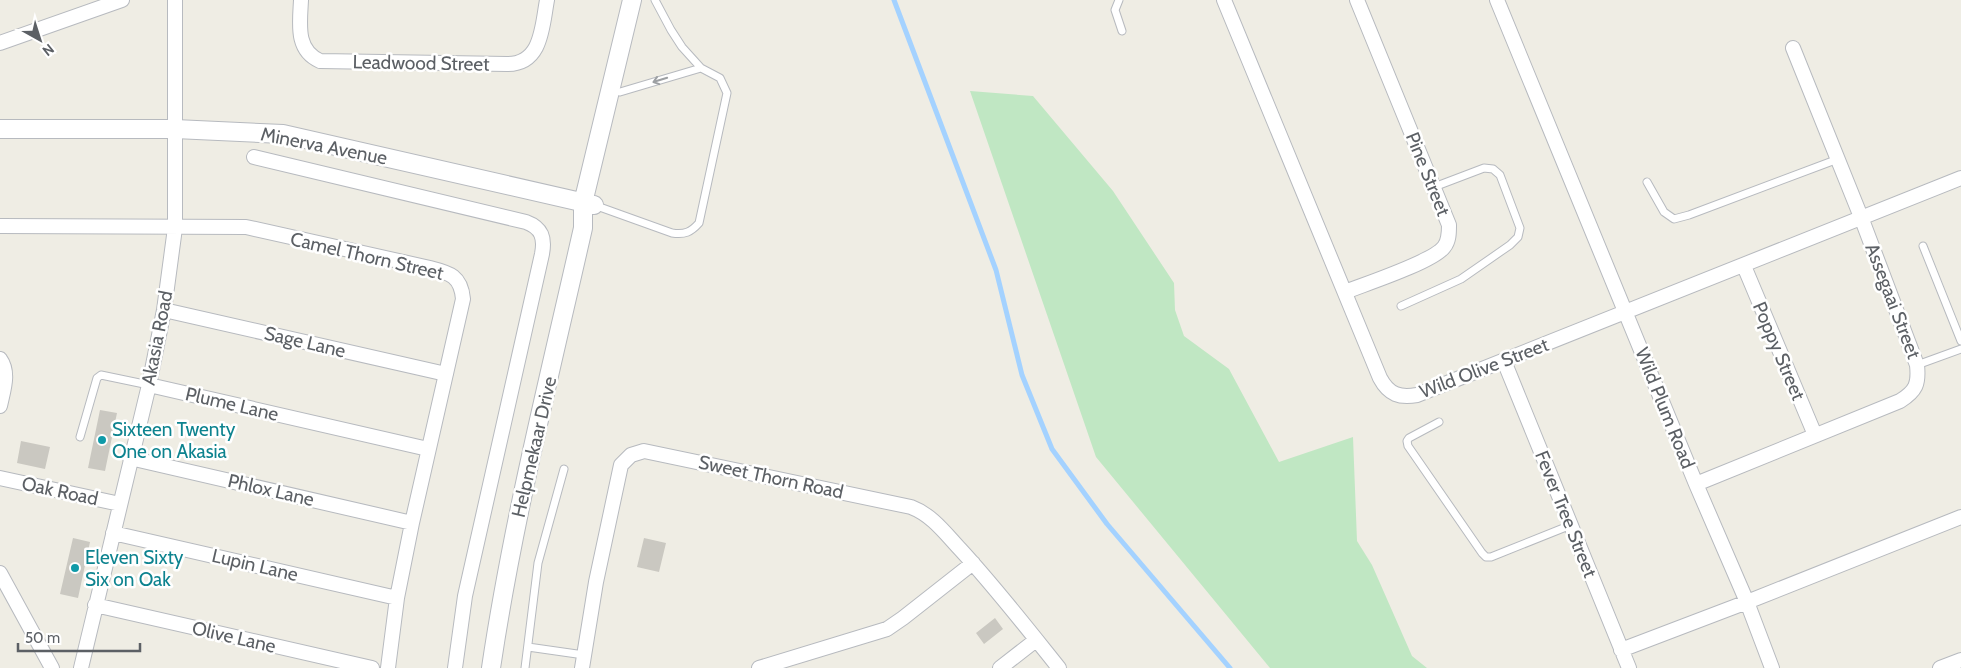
<svg xmlns="http://www.w3.org/2000/svg" width="1961" height="668" font-family="Cabin,sans-serif">
<style>
.green{fill:#c0e7c3}
.lines{fill:none;stroke-linecap:round;stroke-linejoin:round}
.stream{stroke:#a4d2ff;stroke-width:5}
.building{fill:#cac8c1}
.service-casing{stroke:#b7babf;stroke-width:9}
.minor-casing{stroke:#b7babf;stroke-width:16}
.tertiary-casing{stroke:#b7babf;stroke-width:20}
.service{stroke:#fff;stroke-width:7}
.minor{stroke:#fff;stroke-width:14}
.tertiary{stroke:#fff;stroke-width:18}
.oneway{stroke:#9da0a3}
.culture-dot{fill:#0f9aa8;stroke:#fff;stroke-width:2}
.labels{text-anchor:middle;dominant-baseline:central;stroke-width:5;stroke-linejoin:round;paint-order:stroke}
.street-label{font-size:19px;fill:#5c6065;stroke:#fff}
.culture-label{font-size:19px;fill:#0d838f;stroke:#fff;text-anchor:start}
</style>
<rect width="100%" height="100%" fill="#efede4"/>
<path class="green" d="M 970,91 L 1033,96 L 1113,191 L 1174,283 L 1175,310 L 1184,336 L 1229,369 L 1279,462 L 1353,437 L 1357,541 L 1372,565 L 1412,656 L 1427,668 L 1270,668 L 1096,457 Z"/>
<g class="lines">
<path class="stream" d="M 894,0 L 996,270 L 1022,375 L 1052,449 L 1107,524 L 1230,668"/>
</g>
<path class="building" d="M 100,410 L 117,413 L 105,471 L 88,468 Z
M 21,441 L 50,447 L 45,469 L 17,463 Z
M 73,538 L 90,542 L 78,598 L 60,594 Z
M 644,538 L 666,543 L 659,572 L 637,567 Z
M 995,618 L 1003,629 L 984,644 L 976,633 Z"/>
<g class="lines">
<g class="service-casing">
<path id="service" d="M 1119,0 L 1115,10 L 1122,31
M 620,92 L 701,68
M 1647,182 L 1664,212 L 1674,219 L 1689,215 L 1838,159
M 594,205 L 672,233 C 685,235 691,232 699,223 L 727,93 L 720,78 L 701,68 L 682,47 L 671,30 L 655,0
M 1923,246 L 1961,341
M 1401,306 L 1461,279 L 1510,245 L 1518,237 L 1520,228 L 1500,175 L 1493,169 L 1484,168 L 1434,187
M 1917,365 L 1961,349
M 1439,422 L 1409,438 L 1407,441 L 1408,446 L 1482,553 L 1486,557 L 1491,557 L 1571,525
M 80,437 L 97,378 L 101,375 L 149,385
M 528,647 L 584,655
M 525,668 L 538,563 L 564,469"/>
</g>
<g class="minor-casing">
<path id="minor" d="M 301,0 C 300,23 295,50 320,61 L 507,64 C 542,64 542,27 547,0
M 1224,0 L 1380,378 C 1389,395 1400,398 1417,395 L 1961,178
M 1497,0 L 1696,484 L 1747,602 L 1772,668
M 0,43 L 122,0
M 254,157 L 526,222 C 542,228 545,238 542,254 L 465,596 L 455,668
M 0,226 L 246,227 L 430,268 C 450,273 461,276 463,299 L 412,523 L 397,598 L 388,668
M 1744,266 L 1815,435
M 1345,292 C 1365,284 1433,262 1444,247 C 1449,241 1449,233 1449,225 L 1357,0
M 164,310 L 446,374
M 0,359 C 10,373 3,391 0,406
M 1504,361 L 1629,668
M 149,385 L 428,449
M 130,458 L 412,523
M 0,478 L 120,504
M 1696,484 L 1900,401 C 1916,391 1919,384 1917,365 L 1861,217 L 1793,48
M 113,533 L 397,598
M 0,573 L 52,668
M 95,605 L 372,668
M 1621,650 L 1747,602 L 1961,517
M 81,668 L 149,385 L 164,310 L 175,228 L 175,0
M 582,668 L 596,582 L 621,465 L 631,455 L 644,451 L 911,507 C 932,515 945,533 960,549 C 995,587 1027,628 1059,668
M 759,668 L 887,629 L 903,618 L 973,563
M 1000,668 L 1036,640
M 1940,668 L 1961,660"/>
</g>
<g class="tertiary-casing">
<path id="tertiary" d="M 0,129 L 175,129 L 283,134 L 594,205
M 491,668 C 513,520 550,374 583,228 L 583,203 L 632,0"/>
</g>
<use href="#service" class="service"/>
<use href="#minor" class="minor"/>
<use href="#tertiary" class="tertiary"/>
</g>
<defs><path id="oneway-shaft" d="M-6 0H5M1.5-3L5.5 0L1.5 3" fill="none" stroke-width="1.6" stroke-linecap="round" stroke-linejoin="round" transform="scale(1.25)"/></defs>
<use class="oneway" href="#oneway-shaft" transform="translate(660 80) rotate(163)"/>
<g class="culture-dot">
<circle cx="102" cy="440" r="5"/>
<circle cx="75" cy="568" r="5"/>
</g>
<g class="labels">
<g class="street-label">
<text transform="translate(421 63) rotate(1)">Leadwood Street</text>
<text transform="translate(324 146) rotate(11)">Minerva Avenue</text>
<text transform="translate(1428 174) rotate(68)">Pine Street</text>
<text transform="translate(367 256) rotate(13)">Camel Thorn Street</text>
<text transform="translate(1893 301) rotate(69)">Assegaai Street</text>
<text transform="translate(157 338) rotate(-79)">Akasia Road</text>
<text transform="translate(305 342) rotate(13)">Sage Lane</text>
<text transform="translate(1779 351) rotate(67)">Poppy Street</text>
<text transform="translate(1484 368) rotate(-21)">Wild Olive Street</text>
<text transform="translate(232 404) rotate(13)">Plume Lane</text>
<text transform="translate(1665 408) rotate(68)">Wild Plum Road</text>
<text transform="translate(534 447) rotate(-77)">Helpmekaar Drive</text>
<text transform="translate(771 477) rotate(12)">Sweet Thorn Road</text>
<text transform="translate(271 490) rotate(13)">Phlox Lane</text>
<text transform="translate(60 491) rotate(12)">Oak Road</text>
<text transform="translate(1566 514) rotate(68)">Fever Tree Street</text>
<text transform="translate(255 565) rotate(13)">Lupin Lane</text>
<text transform="translate(234 637) rotate(13)">Olive Lane</text>
</g>
<g class="culture-label">
<text x="112" y="429">Sixteen Twenty<tspan x="112" dy="22">One on Akasia</tspan></text>
<text x="85" y="557">Eleven Sixty<tspan x="85" dy="22">Six on Oak</tspan></text>
</g>
</g>
<g transform="translate(40 40) rotate(141)" stroke="#ffffff" stroke-width="4" paint-order="stroke">
<path d="M0-4L9 19L0 12L-9 19Z" fill="#5c6065"/>
<text y="-8" font-size="14" font-weight="bold" text-anchor="middle" fill="#5c6065">N</text>
</g>
<path d="M18 643v8h122v-8" fill="none" stroke="#5c6065" stroke-width="2.5"/>
<text x="25" y="643" font-size="15" fill="#5c6065" stroke="#ffffff" stroke-width="4" paint-order="stroke">50 m</text>
</svg>
